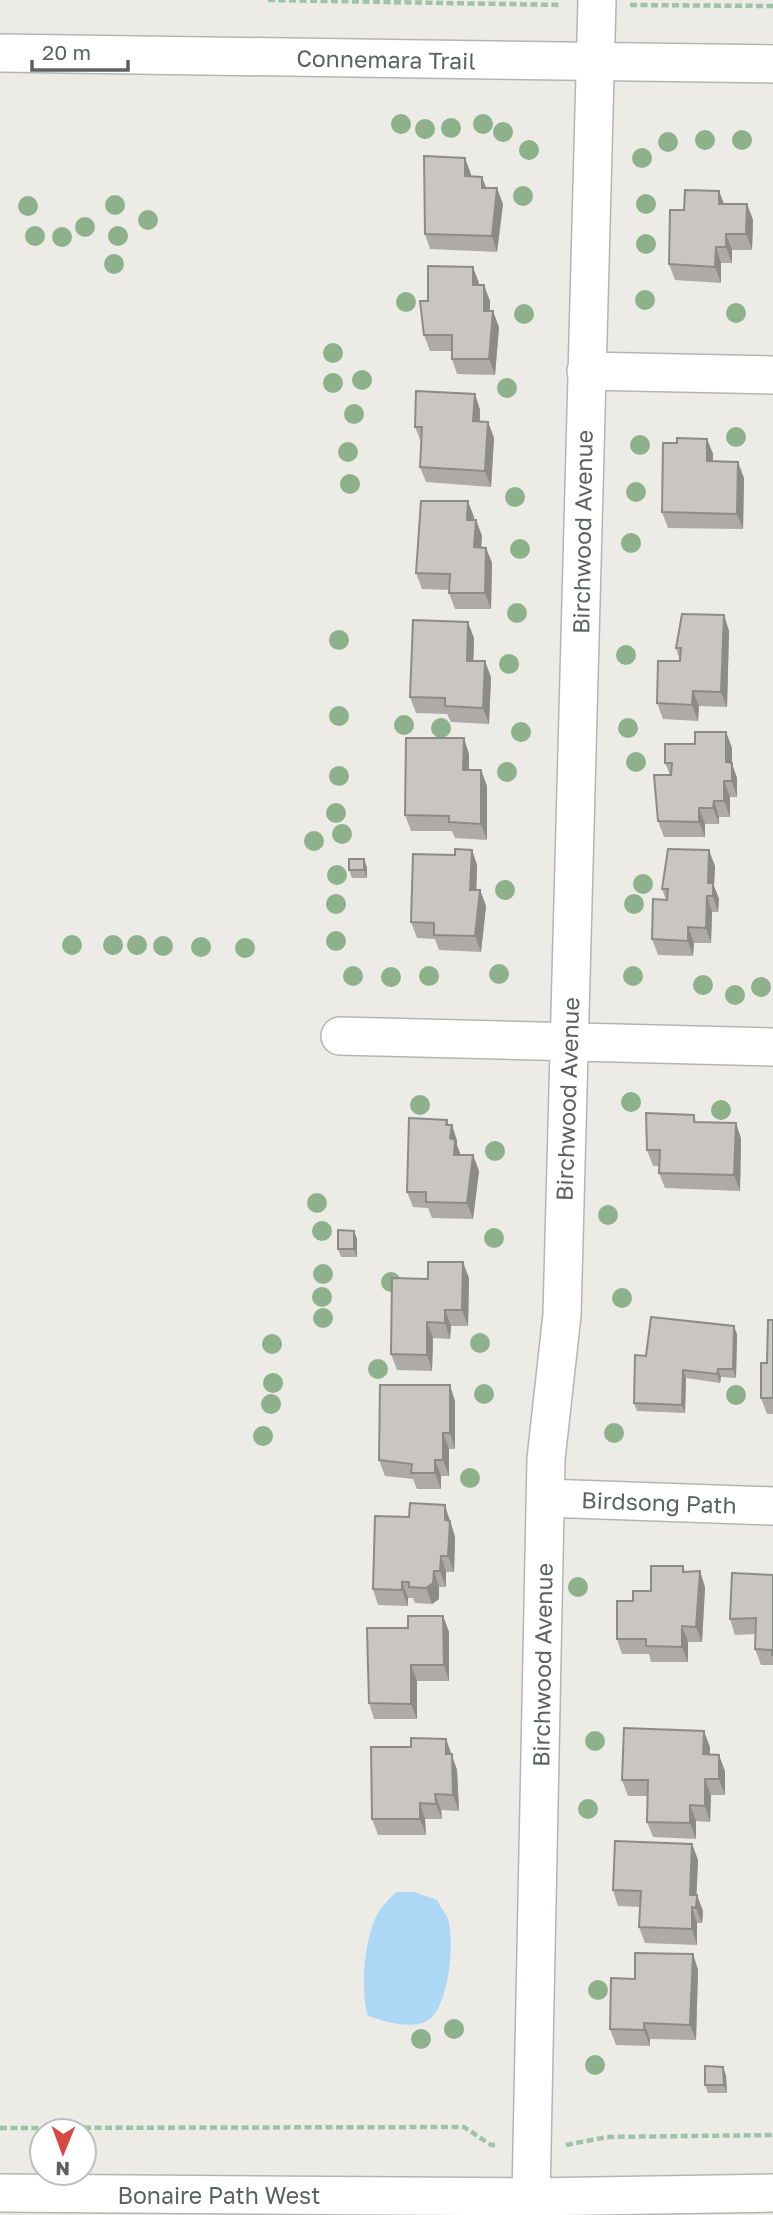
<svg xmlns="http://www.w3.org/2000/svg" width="773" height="2215" font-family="'Golos Text',sans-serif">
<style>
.water{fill:#acd8f6}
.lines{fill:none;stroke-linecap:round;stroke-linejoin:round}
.minor-casing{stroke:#b2b5b8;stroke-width:40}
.path{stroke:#9ec3a7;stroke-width:4.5;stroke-dasharray:7 3.5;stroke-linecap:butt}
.minor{stroke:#fff;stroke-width:37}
.tree{fill:#8db18a}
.wall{fill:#adaaa7}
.shaded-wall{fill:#8d8b88}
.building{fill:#c9c6c2;stroke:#8d8b88;stroke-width:2}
.labels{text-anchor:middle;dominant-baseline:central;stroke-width:5;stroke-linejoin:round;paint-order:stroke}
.street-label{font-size:23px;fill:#5d6064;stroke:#fff}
</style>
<rect width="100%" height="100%" fill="#edebe5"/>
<path class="water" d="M 396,1892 L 414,1892 L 437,1900 C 440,1906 445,1913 448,1919 C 455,1941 449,2002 431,2018 C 415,2032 385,2021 368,2016 C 360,1989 364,1938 378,1913 C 383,1905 390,1898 396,1892 Z"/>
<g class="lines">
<g class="minor-casing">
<path id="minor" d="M 0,53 L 773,64
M 586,371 L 773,375
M 340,1036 L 773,1047
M 545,1498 L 773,1506
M 0,2193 L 531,2197 L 773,2193
M 531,2197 L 546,1459 L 562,1315 L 597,0"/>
</g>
<path class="path" d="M 268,0 L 562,5
M 630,5 L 773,6
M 0,2128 L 464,2127 L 491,2145 L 498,2145
M 566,2145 L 607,2137 L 773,2135"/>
<use href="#minor" class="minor"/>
</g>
<g class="tree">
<circle cx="401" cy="124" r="10"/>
<circle cx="483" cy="124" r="10"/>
<circle cx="451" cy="128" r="10"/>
<circle cx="425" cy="129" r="10"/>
<circle cx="503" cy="132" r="10"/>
<circle cx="705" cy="140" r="10"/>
<circle cx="742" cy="140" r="10"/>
<circle cx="668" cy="142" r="10"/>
<circle cx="529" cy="150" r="10"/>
<circle cx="642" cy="158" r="10"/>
<circle cx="523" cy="196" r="10"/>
<circle cx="646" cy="204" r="10"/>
<circle cx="115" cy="205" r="10"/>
<circle cx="28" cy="206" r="10"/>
<circle cx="148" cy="220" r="10"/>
<circle cx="85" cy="227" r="10"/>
<circle cx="35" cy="236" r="10"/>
<circle cx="118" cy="236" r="10"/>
<circle cx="62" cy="237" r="10"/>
<circle cx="646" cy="244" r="10"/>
<circle cx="114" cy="264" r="10"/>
<circle cx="645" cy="300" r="10"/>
<circle cx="406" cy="302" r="10"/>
<circle cx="736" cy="313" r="10"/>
<circle cx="524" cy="314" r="10"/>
<circle cx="333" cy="353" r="10"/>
<circle cx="362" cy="380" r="10"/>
<circle cx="333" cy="383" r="10"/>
<circle cx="507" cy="388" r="10"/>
<circle cx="354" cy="414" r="10"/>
<circle cx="736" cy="437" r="10"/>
<circle cx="640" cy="445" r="10"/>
<circle cx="348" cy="452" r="10"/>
<circle cx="350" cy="484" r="10"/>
<circle cx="636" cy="492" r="10"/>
<circle cx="515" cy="497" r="10"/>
<circle cx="631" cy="543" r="10"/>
<circle cx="520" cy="549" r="10"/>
<circle cx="517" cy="613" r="10"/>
<circle cx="339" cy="640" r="10"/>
<circle cx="626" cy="655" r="10"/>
<circle cx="509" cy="664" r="10"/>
<circle cx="339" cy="716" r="10"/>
<circle cx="404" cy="725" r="10"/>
<circle cx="441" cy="728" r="10"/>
<circle cx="628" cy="728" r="10"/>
<circle cx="521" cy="732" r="10"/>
<circle cx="636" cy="762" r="10"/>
<circle cx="507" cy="772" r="10"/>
<circle cx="339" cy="776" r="10"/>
<circle cx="336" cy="813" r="10"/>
<circle cx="342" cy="834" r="10"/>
<circle cx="314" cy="841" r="10"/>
<circle cx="337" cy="875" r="10"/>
<circle cx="643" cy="884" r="10"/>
<circle cx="505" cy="890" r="10"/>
<circle cx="336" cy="904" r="10"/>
<circle cx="634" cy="904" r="10"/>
<circle cx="336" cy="941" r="10"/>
<circle cx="72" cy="945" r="10"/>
<circle cx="113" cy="945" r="10"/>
<circle cx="137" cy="945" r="10"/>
<circle cx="163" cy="946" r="10"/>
<circle cx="201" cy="947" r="10"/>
<circle cx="245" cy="948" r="10"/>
<circle cx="499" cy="974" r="10"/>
<circle cx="353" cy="976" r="10"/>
<circle cx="429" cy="976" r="10"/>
<circle cx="633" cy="976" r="10"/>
<circle cx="391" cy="977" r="10"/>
<circle cx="703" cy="985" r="10"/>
<circle cx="761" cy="987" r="10"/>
<circle cx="735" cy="995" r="10"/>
<circle cx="631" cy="1102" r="10"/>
<circle cx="420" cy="1105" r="10"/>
<circle cx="721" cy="1110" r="10"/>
<circle cx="495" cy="1151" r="10"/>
<circle cx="317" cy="1203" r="10"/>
<circle cx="608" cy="1215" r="10"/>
<circle cx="322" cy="1231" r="10"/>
<circle cx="494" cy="1238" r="10"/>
<circle cx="323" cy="1274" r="10"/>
<circle cx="391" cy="1282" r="10"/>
<circle cx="322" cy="1297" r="10"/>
<circle cx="622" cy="1298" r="10"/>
<circle cx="323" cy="1318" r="10"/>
<circle cx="480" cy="1343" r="10"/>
<circle cx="272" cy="1344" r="10"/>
<circle cx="378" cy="1369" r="10"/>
<circle cx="273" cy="1383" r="10"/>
<circle cx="484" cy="1394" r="10"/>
<circle cx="736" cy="1395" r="10"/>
<circle cx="271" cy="1404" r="10"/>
<circle cx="614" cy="1433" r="10"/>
<circle cx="263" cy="1436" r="10"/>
<circle cx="470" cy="1478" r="10"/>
<circle cx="578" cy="1587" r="10"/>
<circle cx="595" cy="1741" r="10"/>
<circle cx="588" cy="1809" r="10"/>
<circle cx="598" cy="1990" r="10"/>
<circle cx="454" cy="2029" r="10"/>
<circle cx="421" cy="2039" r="10"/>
<circle cx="595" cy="2065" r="10"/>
</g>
<path class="wall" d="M 471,174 L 471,176 L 486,188 L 503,204 L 497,252 L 430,249 L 425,234 Z
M 719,191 L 724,204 L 747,204 L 753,220 L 752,250 L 732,250 L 732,263 L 721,263 L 721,283 L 675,280 L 669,264 L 684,210 Z
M 479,283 L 479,285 L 490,301 L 490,311 L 499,327 L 495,375 L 457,374 L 452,359 L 452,351 L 430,351 L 424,335 L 428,301 Z
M 475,394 L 480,410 L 480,422 L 488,422 L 494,438 L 491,487 L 426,482 L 420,467 L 421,442 L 415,427 Z
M 707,439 L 713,454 L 713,462 L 744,478 L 743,529 L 668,528 L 662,512 L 677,443 Z
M 474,517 L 474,520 L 476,520 L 482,536 L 481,547 L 486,548 L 492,563 L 491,609 L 455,609 L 449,593 L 450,590 L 422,589 L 416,573 Z
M 724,615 L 729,631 L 727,707 L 699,706 L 698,721 L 663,719 L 657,703 L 680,661 L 676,648 Z
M 474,638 L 473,661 L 491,677 L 489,724 L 451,722 L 447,714 L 416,713 L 410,697 Z
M 726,732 L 732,748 L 732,764 L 737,778 L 737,797 L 730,797 L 730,817 L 719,817 L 719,824 L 705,824 L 705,837 L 664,837 L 658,821 L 670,775 L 665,763 L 695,744 Z
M 469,754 L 469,770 L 481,770 L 487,786 L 487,840 L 455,838 L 452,831 L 411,831 L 405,815 Z
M 472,850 L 477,865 L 476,890 L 480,890 L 486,906 L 481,952 L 439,950 L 435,939 L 417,938 L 411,922 L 455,855 Z
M 715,866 L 714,886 L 719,899 L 718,912 L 712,912 L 711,943 L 694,943 L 693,956 L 658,955 L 652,939 L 666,900 L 662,889 Z
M 367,867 L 367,878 L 352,878 L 349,870 Z
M 694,1115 L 696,1122 L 736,1123 L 741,1139 L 740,1191 L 665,1188 L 659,1173 L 659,1166 L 653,1166 L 647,1150 Z
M 447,1120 L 448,1125 L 452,1125 L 457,1141 L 457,1145 L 460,1155 L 473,1155 L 479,1171 L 473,1219 L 432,1218 L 428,1208 L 413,1207 L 407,1192 Z
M 354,1231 L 357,1239 L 357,1257 L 341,1257 L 338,1249 Z
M 469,1278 L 468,1326 L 451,1326 L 450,1339 L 433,1338 L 432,1371 L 397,1370 L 391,1354 L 428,1279 Z
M 773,1320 L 773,1414 L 767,1414 L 761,1398 L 767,1363 Z
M 737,1334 L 736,1378 L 721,1377 L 720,1383 L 686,1378 L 685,1413 L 637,1411 L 634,1403 L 646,1356 Z
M 455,1401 L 455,1449 L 449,1449 L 449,1476 L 441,1476 L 441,1489 L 417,1489 L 413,1479 L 385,1476 L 379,1460 Z
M 451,1521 L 451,1524 L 455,1537 L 454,1572 L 446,1572 L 446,1587 L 439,1587 L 439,1599 L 432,1604 L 415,1603 L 413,1598 L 408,1598 L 408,1606 L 378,1605 L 373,1589 Z
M 683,1566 L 685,1571 L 705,1587 L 702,1642 L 688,1642 L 688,1662 L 651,1662 L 649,1654 L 622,1654 L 617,1639 L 633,1601 L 651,1591 Z
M 773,1575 L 773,1665 L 761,1665 L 755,1649 L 755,1634 L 735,1635 L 730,1619 Z
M 443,1616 L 449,1632 L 449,1681 L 417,1681 L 417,1719 L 374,1719 L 369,1703 L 408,1628 Z
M 446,1739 L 457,1770 L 459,1811 L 441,1810 L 442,1819 L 425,1819 L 426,1835 L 378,1835 L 372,1819 L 411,1747 Z
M 710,1747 L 709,1755 L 725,1771 L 725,1795 L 711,1795 L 710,1822 L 696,1821 L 696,1839 L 653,1837 L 647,1822 L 648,1796 L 628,1796 L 622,1780 Z
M 692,1844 L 698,1860 L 696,1895 L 703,1911 L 702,1923 L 697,1923 L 697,1945 L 645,1943 L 639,1927 L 640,1907 L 618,1906 L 613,1890 Z
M 693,1954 L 698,1970 L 696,2040 L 650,2039 L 650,2046 L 616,2045 L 610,2029 L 635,1979 Z
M 723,2067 L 726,2076 L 727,2093 L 708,2093 L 705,2085 Z"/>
<path class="shaded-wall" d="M 465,158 L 471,174 L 470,192 L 465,176 Z
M 482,177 L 488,192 L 482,188 Z
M 497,188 L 503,204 L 497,252 L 492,236 Z
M 719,191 L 725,207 L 719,204 Z
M 747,204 L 753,220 L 752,250 L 746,234 Z
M 726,234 L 732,250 L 732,263 L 726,247 Z
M 716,247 L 721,263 L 721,283 L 715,267 Z
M 473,267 L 479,283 L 478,301 L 473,285 Z
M 484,285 L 490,301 L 489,327 L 484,311 Z
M 493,311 L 499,327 L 495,375 L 489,359 Z
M 475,394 L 480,410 L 479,437 L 473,421 Z
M 488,422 L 494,438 L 491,487 L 485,471 Z
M 707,439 L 713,454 L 712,477 L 707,461 Z
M 738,462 L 744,478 L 743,529 L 737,514 Z
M 468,501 L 474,517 L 473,536 L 467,520 Z
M 476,520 L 482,536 L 480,563 L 474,547 Z
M 486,548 L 492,563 L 491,609 L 485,593 Z
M 724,615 L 729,631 L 727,707 L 721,692 Z
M 468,622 L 474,638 L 473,676 L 467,661 Z
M 485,661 L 491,677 L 489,724 L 483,708 Z
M 693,691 L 699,706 L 698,721 L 692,705 Z
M 726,732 L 732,748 L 732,764 L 737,778 L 737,797 L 726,762 Z
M 464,738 L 469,754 L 469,786 L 463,770 Z
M 481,770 L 487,786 L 487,840 L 481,824 Z
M 724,781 L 730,797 L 730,817 L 724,801 Z
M 714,801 L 719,817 L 719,824 L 713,808 Z
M 699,808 L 705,824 L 705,837 L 699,822 Z
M 472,850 L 477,865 L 476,906 L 470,890 Z
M 709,850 L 715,866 L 714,886 L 719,899 L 718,912 L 708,883 Z
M 364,859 L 367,867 L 367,878 L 364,870 Z
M 480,890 L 486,906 L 481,952 L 475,936 Z
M 707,896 L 712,912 L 711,943 L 706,928 Z
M 688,927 L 694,943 L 693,956 L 688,941 Z
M 447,1120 L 451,1131 L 452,1125 L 457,1141 L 457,1145 L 461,1156 L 454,1155 L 446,1125 Z
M 736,1123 L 741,1139 L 740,1191 L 734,1175 Z
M 473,1155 L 479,1171 L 473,1219 L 467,1203 Z
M 354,1231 L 357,1239 L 357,1257 L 354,1249 Z
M 463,1262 L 469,1278 L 468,1326 L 462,1310 Z
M 445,1310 L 451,1326 L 450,1339 L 445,1323 Z
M 427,1322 L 433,1338 L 432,1371 L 427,1355 Z
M 734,1326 L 737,1334 L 736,1378 L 733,1369 Z
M 718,1369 L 721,1377 L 720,1383 L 717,1374 Z
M 683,1370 L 686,1378 L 685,1413 L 682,1405 Z
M 450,1385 L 455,1401 L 455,1449 L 450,1433 Z
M 443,1433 L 449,1449 L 449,1476 L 443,1460 Z
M 435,1460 L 441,1476 L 441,1489 L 435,1473 Z
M 445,1505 L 455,1537 L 454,1572 L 448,1556 L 445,1520 Z
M 441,1556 L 446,1572 L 446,1587 L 440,1571 Z
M 434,1571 L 439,1587 L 439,1599 L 432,1604 L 426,1588 Z
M 700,1571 L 705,1587 L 702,1642 L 696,1627 Z
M 402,1582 L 408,1598 L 408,1606 L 402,1590 Z
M 443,1616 L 449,1632 L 449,1681 L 444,1665 Z
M 682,1626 L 688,1642 L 688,1662 L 682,1647 Z
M 411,1665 L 417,1681 L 417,1719 L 411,1704 Z
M 704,1731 L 710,1747 L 709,1770 L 703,1754 Z
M 446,1739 L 457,1770 L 459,1811 L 453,1795 L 446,1754 Z
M 719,1755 L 725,1771 L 725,1795 L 719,1779 Z
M 705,1779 L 711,1795 L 710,1822 L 705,1806 Z
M 435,1794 L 441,1810 L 442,1819 L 436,1804 Z
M 420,1803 L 425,1819 L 426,1835 L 420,1819 Z
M 690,1805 L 696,1821 L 696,1839 L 690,1823 Z
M 692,1844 L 698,1860 L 696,1908 L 690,1895 Z
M 697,1895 L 703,1911 L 702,1923 L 696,1908 Z
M 692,1907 L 697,1923 L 697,1945 L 692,1929 Z
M 693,1954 L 698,1970 L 696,2040 L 690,2025 Z
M 644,2023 L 650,2039 L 650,2046 L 644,2030 Z
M 723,2067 L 726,2076 L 727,2093 L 724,2085 Z"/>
<path class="building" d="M 424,156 L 465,158 L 465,176 L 482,177 L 482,188 L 497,188 L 492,236 L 425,234 Z
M 685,190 L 719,191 L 719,204 L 747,204 L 746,234 L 726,234 L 726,247 L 716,247 L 715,267 L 669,264 L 670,210 L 684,210 Z
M 428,266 L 473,267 L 473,285 L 484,285 L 484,311 L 493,311 L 489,359 L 452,359 L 452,335 L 424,335 L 420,301 L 428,301 Z
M 416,391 L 475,394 L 473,421 L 488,422 L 485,471 L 420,467 L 422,427 L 415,427 Z
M 677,438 L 707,439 L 707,461 L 738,462 L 737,514 L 662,512 L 663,443 L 677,443 Z
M 421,501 L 468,501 L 467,520 L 476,520 L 474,547 L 486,548 L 485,593 L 449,593 L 450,574 L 416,573 Z
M 682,614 L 724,615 L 721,692 L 693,691 L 692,705 L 657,703 L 658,661 L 680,661 L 681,648 L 676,648 Z
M 413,620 L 468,622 L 467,661 L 485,661 L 483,708 L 445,706 L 445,698 L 410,697 Z
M 695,732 L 726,732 L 726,762 L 732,763 L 732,781 L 724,781 L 724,801 L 714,801 L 713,808 L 699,808 L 699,822 L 658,821 L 654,775 L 671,775 L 672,763 L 665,763 L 665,744 L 695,744 Z
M 406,738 L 464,738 L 463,770 L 481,770 L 481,824 L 449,822 L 449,816 L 405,815 Z
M 455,849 L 472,850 L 470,890 L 480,890 L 475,936 L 434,935 L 434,923 L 411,922 L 413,854 L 455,855 Z
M 668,849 L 709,850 L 708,883 L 713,883 L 713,896 L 707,896 L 706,928 L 688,927 L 688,941 L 652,939 L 653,899 L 667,900 L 668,889 L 662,889 Z
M 349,859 L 364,859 L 364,870 L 349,870 Z
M 646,1113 L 694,1115 L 694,1122 L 736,1123 L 734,1175 L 659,1173 L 660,1150 L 647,1150 Z
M 409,1118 L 447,1120 L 446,1125 L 452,1125 L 450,1138 L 455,1140 L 454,1155 L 473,1155 L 467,1203 L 426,1202 L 426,1192 L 407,1192 Z
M 338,1230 L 354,1231 L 354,1249 L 338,1249 Z
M 428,1262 L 463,1262 L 462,1310 L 445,1310 L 445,1323 L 427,1322 L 427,1355 L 391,1354 L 392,1278 L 428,1279 Z
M 651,1317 L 734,1326 L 733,1369 L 718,1369 L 717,1374 L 683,1370 L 682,1405 L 634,1403 L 635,1355 L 646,1356 Z
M 768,1320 L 773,1320 L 773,1398 L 761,1398 L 761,1363 L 767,1363 Z
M 380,1385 L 450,1385 L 450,1433 L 443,1433 L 443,1460 L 435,1460 L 435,1473 L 411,1473 L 412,1464 L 379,1460 Z
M 410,1503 L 445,1505 L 445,1520 L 450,1521 L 448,1556 L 441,1556 L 440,1571 L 434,1571 L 433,1583 L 426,1588 L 409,1587 L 409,1582 L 402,1582 L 402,1590 L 373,1589 L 375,1516 L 409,1517 Z
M 651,1566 L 683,1566 L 683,1572 L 700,1571 L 696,1627 L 682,1626 L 682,1647 L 646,1646 L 646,1639 L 617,1639 L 617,1601 L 633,1601 L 633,1591 L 651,1591 Z
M 732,1573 L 773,1575 L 773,1655 L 772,1655 L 772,1650 L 755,1649 L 756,1618 L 730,1619 Z
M 408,1616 L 443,1616 L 444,1665 L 411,1665 L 411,1704 L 369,1703 L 367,1628 L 408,1628 Z
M 624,1728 L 704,1731 L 703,1754 L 719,1755 L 719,1779 L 705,1779 L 705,1806 L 690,1805 L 690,1823 L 647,1822 L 648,1780 L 622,1780 Z
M 411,1738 L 446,1739 L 446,1754 L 452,1754 L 453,1795 L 435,1794 L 436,1804 L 420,1803 L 420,1819 L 372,1819 L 371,1747 L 411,1747 Z
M 615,1841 L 692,1844 L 690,1895 L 697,1895 L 696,1908 L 692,1907 L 692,1929 L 639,1927 L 641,1891 L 613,1890 Z
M 635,1953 L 693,1954 L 690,2025 L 644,2023 L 644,2030 L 610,2029 L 611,1978 L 635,1979 Z
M 705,2066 L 723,2067 L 724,2085 L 705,2085 Z"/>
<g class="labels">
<g class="street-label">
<text transform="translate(386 59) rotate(1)">Connemara Trail</text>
<text transform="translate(582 532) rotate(-89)">Birchwood Avenue</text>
<text transform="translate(567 1099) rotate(-88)">Birchwood Avenue</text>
<text transform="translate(659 1502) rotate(2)">Birdsong Path</text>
<text transform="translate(542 1665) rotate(-89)">Birchwood Avenue</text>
<text x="219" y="2195">Bonaire Path West</text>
</g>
</g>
<g transform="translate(63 2152) rotate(181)"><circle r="33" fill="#ffffff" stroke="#bebfc1" stroke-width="2"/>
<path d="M0-5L12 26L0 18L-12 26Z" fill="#d74841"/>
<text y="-10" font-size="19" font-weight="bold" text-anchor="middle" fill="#5d6064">N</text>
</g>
<path d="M32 60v10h96v-10" fill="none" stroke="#5d6064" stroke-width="3.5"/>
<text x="42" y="60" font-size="21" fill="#5d6064" stroke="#ffffff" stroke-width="5" paint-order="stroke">20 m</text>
</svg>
